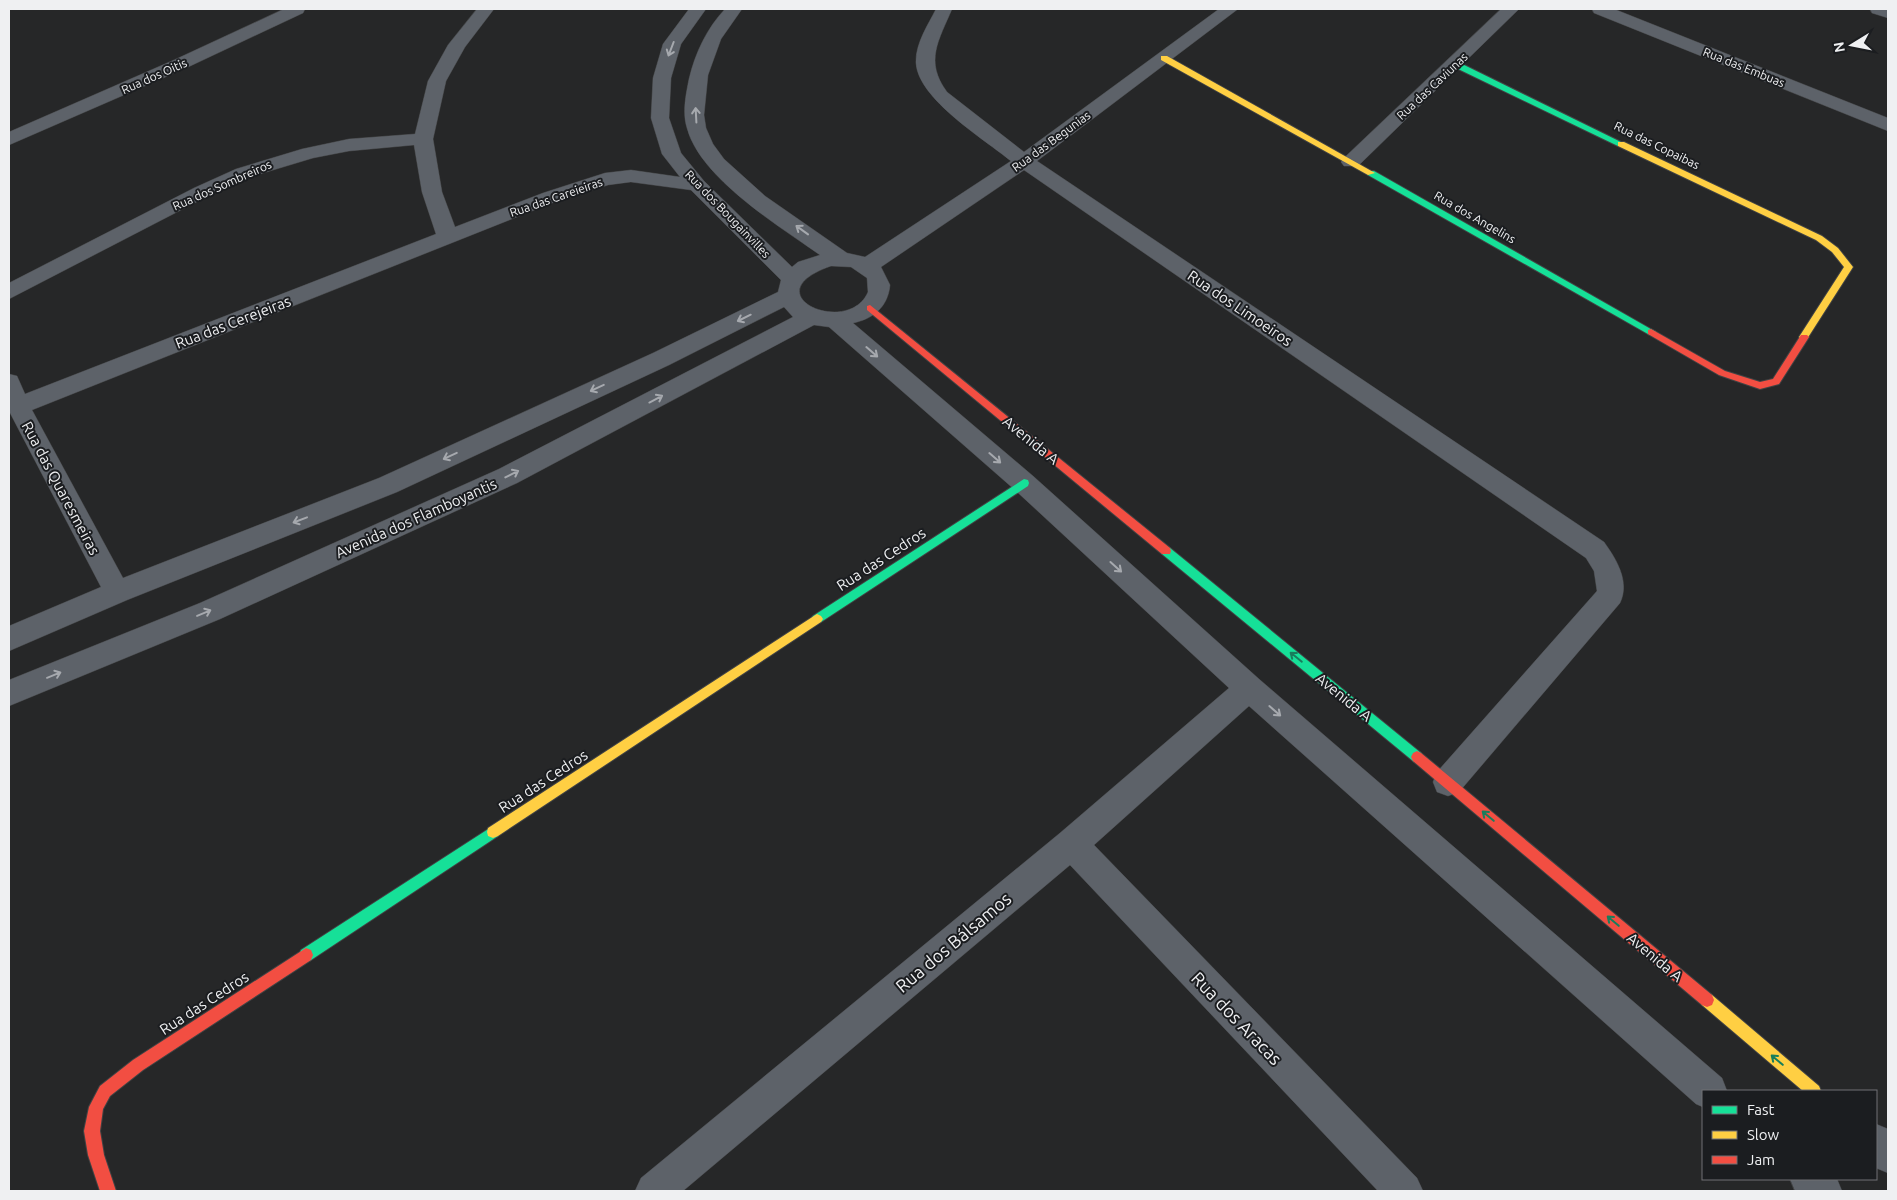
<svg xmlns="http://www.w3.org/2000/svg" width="1897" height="1200" font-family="Ubuntu,sans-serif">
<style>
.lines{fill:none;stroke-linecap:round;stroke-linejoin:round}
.street-casing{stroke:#424344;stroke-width:1}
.fast-casing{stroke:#424344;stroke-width:2}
.slow-casing{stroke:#424344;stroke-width:2}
.jam-casing{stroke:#424344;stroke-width:2}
.street{fill:#5d6269;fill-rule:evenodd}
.fast{fill:#16e098;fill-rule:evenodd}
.slow{fill:#ffcf43;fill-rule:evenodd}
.jam{fill:#f24e42;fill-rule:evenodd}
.oneway{stroke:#a6a9ae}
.oneway2{stroke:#187e5c}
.labels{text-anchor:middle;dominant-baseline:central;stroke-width:4;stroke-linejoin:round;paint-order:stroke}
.far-street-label{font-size:12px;fill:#eff0f2;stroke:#1b1d20}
.street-label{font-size:15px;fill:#eff0f2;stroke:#1b1d20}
.near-street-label{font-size:18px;fill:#eff0f2;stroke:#1b1d20}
</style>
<rect width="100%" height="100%" fill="#262728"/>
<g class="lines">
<g class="street-casing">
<path id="street" d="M 284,9 L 305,9 L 303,13 L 186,68 L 9,145 L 9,132 L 174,60 Z
M 477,9 L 494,9 L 465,47 L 446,81 L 433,139 L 442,192 L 455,227 L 543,193 L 605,173 L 631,170 L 680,177 L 662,154 L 651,118 L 653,78 L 663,44 L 689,9 L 706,9 L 681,44 L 671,78 L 669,118 L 681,153 L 704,181 L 792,267 L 798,262 L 820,255 C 779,226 700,178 687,128 C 682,113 686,94 689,79 C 695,53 707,28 725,9 L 742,9 L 721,39 L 708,75 L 704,115 L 706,128 L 713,144 L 724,159 L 765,196 L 847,253 L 865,257 L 1011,161 C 984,139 918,99 916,63 C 915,44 928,25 936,9 L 952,9 C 939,40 924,61 947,92 L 1024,152 L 1219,9 L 1238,9 L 1037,161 L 1604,542 C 1617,560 1630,582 1620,603 L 1459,792 L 1448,796 L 1437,792 L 1433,782 L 1437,772 L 1597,591 L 1594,571 L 1586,558 L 1024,170 L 881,267 L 890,285 C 888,307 873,319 853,323 L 1033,476 L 1259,679 L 1722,1078 L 1727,1091 L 1703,1091 L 1703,1107 L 1696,1104 L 1249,706 L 1094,845 L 1417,1178 L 1423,1191 L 1378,1191 L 1070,865 L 683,1191 L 635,1191 L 641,1178 L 1060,833 L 1229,688 L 1015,490 L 829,327 L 814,325 L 517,483 L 220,619 L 9,706 L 9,680 L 200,603 L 499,469 L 793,317 L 784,307 L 669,365 L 397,492 L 127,600 L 9,651 L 9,626 L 101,587 L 9,411 L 9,374 L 17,376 L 25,394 L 436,234 L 422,192 L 414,145 L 349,151 L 313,158 L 250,177 L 208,196 L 9,299 L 9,283 L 194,188 L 236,169 L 302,149 L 349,139 L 415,134 L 428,81 L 448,45 ZM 631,182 L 691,190 L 781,280 L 778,292 L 653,353 L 379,478 L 123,578 L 32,410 L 557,201 L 608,185 ZM 831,266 L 851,267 L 867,278 L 868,292 C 848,338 750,294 831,266 Z
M 1501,9 L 1519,9 L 1358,166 L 1344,166 L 1341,162 L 1344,158 Z
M 1592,9 L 1614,9 L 1888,118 L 1888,131 L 1594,13 Z
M 1870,9 L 1888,9 L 1888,18 L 1872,13 Z
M 1876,1124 L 1888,1129 L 1888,1173 L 1876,1168 Z
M 1790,1179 L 1837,1179 L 1842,1191 L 1795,1191 Z"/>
</g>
<g class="fast-casing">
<path id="fast" d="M 1452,62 L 1458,62 L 1625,144 L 1618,146 L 1452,66 Z
M 1368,171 L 1374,171 L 1656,332 L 1651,335 L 1648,334 L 1368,175 Z
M 1024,479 L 1028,480 L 1029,483 L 1028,486 L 821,622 L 813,622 L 811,619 L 813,616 Z
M 1166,547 L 1170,548 L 1421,753 L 1423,757 L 1421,761 L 1417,763 L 1413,761 L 1162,554 L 1161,551 L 1162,548 Z
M 493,826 L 498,828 L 499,832 L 498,836 L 311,960 L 306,962 L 301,960 L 299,955 L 301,950 Z"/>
</g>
<g class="slow-casing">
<path id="slow" d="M 1161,56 L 1167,56 L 1375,173 L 1368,175 L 1161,60 Z
M 1618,142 L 1624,142 L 1822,236 L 1838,248 L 1853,267 L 1807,339 L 1801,339 L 1799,337 L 1844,267 L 1832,252 L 1816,240 L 1618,146 Z
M 817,614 L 821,616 L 823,619 L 821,622 L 498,836 L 493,838 L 488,836 L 487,832 L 488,828 Z
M 1707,993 L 1712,995 L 1819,1086 L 1821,1091 L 1803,1091 L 1702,1005 L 1700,1000 L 1702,995 Z"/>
</g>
<g class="jam-casing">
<path id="jam" d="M 870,305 L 1170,548 L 1171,551 L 1170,554 L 1162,554 L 867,310 L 867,306 Z
M 1651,329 L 1725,371 L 1760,382 L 1773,379 L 1801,335 L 1807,335 L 1809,337 L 1779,384 L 1760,389 L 1719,375 L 1648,334 L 1648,330 Z
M 1417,751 L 1421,753 L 1712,995 L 1714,1000 L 1712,1005 L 1707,1007 L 1702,1005 L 1413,761 L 1411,757 L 1413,753 Z
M 306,948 L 311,950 L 313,955 L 311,960 L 143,1070 L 110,1096 L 103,1109 L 100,1131 L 104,1155 L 116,1191 L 100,1191 L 88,1155 L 84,1131 L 89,1107 L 100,1086 L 133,1060 Z"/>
</g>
<use href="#street" class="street"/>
<use href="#fast" class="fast"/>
<use href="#slow" class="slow"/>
<use href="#jam" class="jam"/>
</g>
<defs><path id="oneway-shaft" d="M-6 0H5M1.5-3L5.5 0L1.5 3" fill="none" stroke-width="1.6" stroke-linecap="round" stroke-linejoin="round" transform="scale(1.25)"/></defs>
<g class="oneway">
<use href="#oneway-shaft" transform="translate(671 49) rotate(111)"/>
<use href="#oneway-shaft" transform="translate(696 115) rotate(-93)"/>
<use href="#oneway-shaft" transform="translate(802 230) rotate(-144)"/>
<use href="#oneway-shaft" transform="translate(744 318) rotate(154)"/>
<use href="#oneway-shaft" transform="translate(872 352) rotate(41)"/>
<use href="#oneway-shaft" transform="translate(597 388) rotate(155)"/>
<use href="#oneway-shaft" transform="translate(656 399) rotate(-28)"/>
<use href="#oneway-shaft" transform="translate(450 456) rotate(155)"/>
<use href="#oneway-shaft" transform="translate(995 458) rotate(41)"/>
<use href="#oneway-shaft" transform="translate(512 474) rotate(-27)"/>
<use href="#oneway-shaft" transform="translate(300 520) rotate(159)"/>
<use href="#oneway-shaft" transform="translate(1116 567) rotate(42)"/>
<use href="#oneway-shaft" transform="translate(204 613) rotate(-23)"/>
<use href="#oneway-shaft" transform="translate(54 675) rotate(-22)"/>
<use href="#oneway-shaft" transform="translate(1275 711) rotate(41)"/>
</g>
<g class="oneway2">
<use href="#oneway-shaft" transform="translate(1296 657) rotate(-141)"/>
<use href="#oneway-shaft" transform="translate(1488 816) rotate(-140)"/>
<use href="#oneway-shaft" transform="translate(1613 921) rotate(-140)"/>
<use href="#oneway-shaft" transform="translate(1777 1060) rotate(-140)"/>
</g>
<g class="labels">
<g class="far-street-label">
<text transform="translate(1744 67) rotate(22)">Rua das Embuas</text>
<text transform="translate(154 76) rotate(-24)">Rua dos Oitis</text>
<text transform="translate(1432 86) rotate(-43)">Rua das Caviunas</text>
<text transform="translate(1051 141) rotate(-36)">Rua das Begunias</text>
<text transform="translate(1657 145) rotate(26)">Rua das Copaibas</text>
<text transform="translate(222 185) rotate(-24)">Rua dos Sombreiros</text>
<text transform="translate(556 197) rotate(-19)">Rua das Careieiras</text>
<text transform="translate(728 214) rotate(46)">Rua dos Bougainvilles</text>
<text transform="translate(1475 217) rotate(30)">Rua dos Angelins</text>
</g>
<g class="street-label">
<text transform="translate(1240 308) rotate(34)">Rua dos Limoeiros</text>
<text transform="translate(233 322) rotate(-21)">Rua das Cerejeiras</text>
<text transform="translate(1031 440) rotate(39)">Avenida A</text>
<text transform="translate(61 488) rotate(62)">Rua das Quaresmeiras</text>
<text transform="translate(416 518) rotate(-24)">Avenida dos Flamboyantis</text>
<text transform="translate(881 559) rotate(-33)">Rua das Cedros</text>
<text transform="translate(1344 697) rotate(39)">Avenida A</text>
<text transform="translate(543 781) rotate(-33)">Rua das Cedros</text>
<text transform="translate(1655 957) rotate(40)">Avenida A</text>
<text transform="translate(204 1003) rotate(-33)">Rua das Cedros</text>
</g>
<g class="near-street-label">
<text transform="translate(953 942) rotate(-40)">Rua dos Bálsamos</text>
<text transform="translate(1237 1018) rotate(46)">Rua dos Aracas</text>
</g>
</g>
<rect width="1897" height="1200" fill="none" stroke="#eff0f2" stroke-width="20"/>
<rect x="1702" y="1090" width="175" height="90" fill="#1b1d20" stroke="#707174"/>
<rect x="1712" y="1106" width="25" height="8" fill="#16e098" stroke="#707174"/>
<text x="1747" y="1115" font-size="15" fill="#eff0f2">Fast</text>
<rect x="1712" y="1131" width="25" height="8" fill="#ffcf43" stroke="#707174"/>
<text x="1747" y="1140" font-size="15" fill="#eff0f2">Slow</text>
<rect x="1712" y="1156" width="25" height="8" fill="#f24e42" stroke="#707174"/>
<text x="1747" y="1165" font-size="15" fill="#eff0f2">Jam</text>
<g transform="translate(1852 45) rotate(260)" stroke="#1b1d20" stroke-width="4" paint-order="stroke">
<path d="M0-4L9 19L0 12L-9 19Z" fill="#eff0f2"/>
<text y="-8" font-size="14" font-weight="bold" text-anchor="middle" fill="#eff0f2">N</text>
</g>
</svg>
